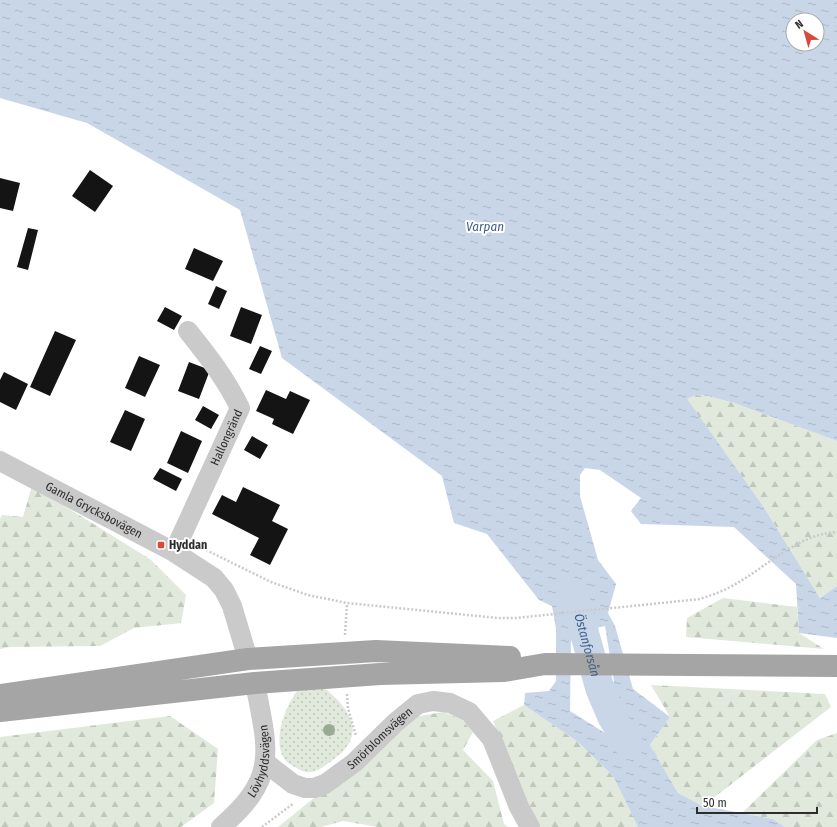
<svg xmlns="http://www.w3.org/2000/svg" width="837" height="827" font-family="'Fira Sans Condensed',sans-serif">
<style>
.grass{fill:url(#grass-dots)}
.forest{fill:url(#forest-firs)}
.water{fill:url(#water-ripples);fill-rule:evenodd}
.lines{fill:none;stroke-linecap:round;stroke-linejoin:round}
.river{stroke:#c8d6e8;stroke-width:29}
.building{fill:#141414}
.path{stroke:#cacaca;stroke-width:2.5;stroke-dasharray:2 2;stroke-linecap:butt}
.minor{stroke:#cacaca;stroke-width:20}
.major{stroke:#a5a5a5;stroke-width:22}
.tree{fill:#9baa94}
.poi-dot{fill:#d8493a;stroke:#fff;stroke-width:1.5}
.labels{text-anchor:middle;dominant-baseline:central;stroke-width:4;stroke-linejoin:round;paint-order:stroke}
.street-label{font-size:12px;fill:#2d2d2d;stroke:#fff}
.poi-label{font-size:12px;font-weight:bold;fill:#2d2d2d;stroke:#fff;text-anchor:start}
.water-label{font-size:13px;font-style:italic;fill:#416088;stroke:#fff}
</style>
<defs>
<pattern id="grass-dots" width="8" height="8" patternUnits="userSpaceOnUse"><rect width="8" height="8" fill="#e0e9db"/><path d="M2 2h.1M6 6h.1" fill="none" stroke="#c0c8bc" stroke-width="1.8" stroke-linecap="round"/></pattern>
<pattern id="forest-firs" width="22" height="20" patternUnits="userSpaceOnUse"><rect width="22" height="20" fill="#e0e9db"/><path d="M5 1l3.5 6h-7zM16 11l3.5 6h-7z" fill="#c0c8bc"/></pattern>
<pattern id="water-ripples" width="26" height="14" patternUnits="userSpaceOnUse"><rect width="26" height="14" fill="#c8d6e8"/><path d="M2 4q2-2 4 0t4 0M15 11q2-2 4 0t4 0" fill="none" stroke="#acb8c7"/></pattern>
</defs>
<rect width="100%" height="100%" fill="#fff"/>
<path class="grass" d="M 323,687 C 350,708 368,735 334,759 C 327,764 318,772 310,772 C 304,773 298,769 293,766 C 267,753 284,708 297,691 Z"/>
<path class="forest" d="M 696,395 L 708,396 L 734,403 L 837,441 L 837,586 L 820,598 L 763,506 L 686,399 Z
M 32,486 L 150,559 L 186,595 L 181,623 L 134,628 L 100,646 L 10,647 L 0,649 L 0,519 L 2,515 L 23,517 Z
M 723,598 L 797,607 L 799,633 L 824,649 L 686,637 L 687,618 Z
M 651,685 L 825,694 L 831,707 L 703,806 L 678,793 L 650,745 L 670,717 Z
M 524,705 L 578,742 L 613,776 L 638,827 L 538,827 L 529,811 L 493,721 Z
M 443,712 L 461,719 L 473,732 L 463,750 L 493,781 L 504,824 L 508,827 L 378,827 L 343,821 L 321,827 L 278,827 L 414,717 Z
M 170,716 L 218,749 L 214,803 L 181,827 L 0,827 L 0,737 Z
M 837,733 L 837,827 L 785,827 L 773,819 L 742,813 L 817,740 Z"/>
<path class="water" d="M 0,0 L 837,0 L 837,441 L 734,403 L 708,396 L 696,395 L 687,399 L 763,506 L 820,598 L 837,586 L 837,638 L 799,633 L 796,584 L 734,527 L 641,524 L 631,511 L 641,498 L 600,470 L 585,468 L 580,475 L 580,496 L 598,560 L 616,584 L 608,613 L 615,626 L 633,689 L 670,717 L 650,745 L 678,793 L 703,806 L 773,819 L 785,827 L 638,827 L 613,776 L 578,742 L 524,705 L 525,693 L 549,691 L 556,681 L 556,629 L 552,606 L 539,600 L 487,534 L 454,523 L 442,476 L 282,358 L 240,210 L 87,123 L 0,98 ZM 793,20 L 817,20 L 817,44 L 793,44 ZM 605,626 L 614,681 L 607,698 L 613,738 L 570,711 L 571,633 Z"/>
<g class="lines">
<path class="river" id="s1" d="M 573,592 L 600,689 L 612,717 L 629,745"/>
</g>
<path class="building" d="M 90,170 L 113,186 L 95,212 L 72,196 Z
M 0,178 L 20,183 L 13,211 L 0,208 Z
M 28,228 L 38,230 L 28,270 L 17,267 Z
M 194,248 L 223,261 L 213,281 L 185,269 Z
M 216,286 L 227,291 L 219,309 L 208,304 Z
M 165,307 L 182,316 L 174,330 L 157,321 Z
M 241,307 L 262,315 L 251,344 L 230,336 Z
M 55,331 L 76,340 L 50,396 L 30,387 Z
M 260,346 L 272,351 L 261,374 L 249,369 Z
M 139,356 L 160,365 L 145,397 L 125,388 Z
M 189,362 L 210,370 L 199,399 L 178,391 Z
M 4,372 L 28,384 L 16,410 L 0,402 L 0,380 Z
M 266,390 L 286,399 L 290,391 L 310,400 L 293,434 L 272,424 L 274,419 L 256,411 Z
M 203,406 L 219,415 L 211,429 L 195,420 Z
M 125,410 L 145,419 L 131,451 L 110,442 Z
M 181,431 L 202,441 L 188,473 L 167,463 Z
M 252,436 L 268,445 L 260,459 L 244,450 Z
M 160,468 L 182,479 L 176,491 L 153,479 Z
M 243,487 L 280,505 L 272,521 L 288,529 L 270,565 L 250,555 L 259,538 L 212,514 L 222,495 L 236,502 Z"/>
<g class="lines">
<path class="path" d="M 206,550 L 271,582 L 308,595 L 347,603 L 498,618 L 516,618 L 700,599 C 709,596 718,593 726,589 C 764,571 793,535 837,532
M 345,635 L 347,603
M 347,694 L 348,708 L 356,736
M 262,827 L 294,803"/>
<g class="minor">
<path id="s2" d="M 0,461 L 174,552 L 214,578 L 224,590 L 232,606 L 248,659"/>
<path id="s3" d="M 174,552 L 240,408 C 226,379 208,356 188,331"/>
<path id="s4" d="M 266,763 L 293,784 L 305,788 L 314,788 L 325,784 L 354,763 L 396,722 L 418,704 L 433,701 L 450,703 L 469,712 L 492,739 L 519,807 L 530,827"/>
<path id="s5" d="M 221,827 C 279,777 268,751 255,683"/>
</g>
<path class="major" d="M 0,695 L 248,659 L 376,651 L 510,657
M 0,711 L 255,683 L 380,674 L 504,671 L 545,664 L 837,666"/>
</g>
<circle class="tree" cx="329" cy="730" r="6"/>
<rect class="poi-dot" x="157" y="541" width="8" height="8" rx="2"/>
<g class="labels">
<g class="street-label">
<text stroke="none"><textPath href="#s3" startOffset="126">Hallongränd</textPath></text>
<text stroke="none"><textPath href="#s2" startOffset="106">Gamla Grycksbovägen</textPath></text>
<text stroke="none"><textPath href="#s4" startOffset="139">Smörblomsvägen</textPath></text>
<text stroke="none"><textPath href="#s5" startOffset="80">Lövhyddsvägen</textPath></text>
</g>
<g class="poi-label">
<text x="169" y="545">Hyddan</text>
</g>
<g class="water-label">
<text x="485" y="226">Varpan</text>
<text stroke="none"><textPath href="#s1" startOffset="55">Östanforsån</textPath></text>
</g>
</g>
<g transform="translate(805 32) rotate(323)"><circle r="19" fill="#ffffff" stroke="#ababab"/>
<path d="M0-3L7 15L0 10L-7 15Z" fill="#d8493a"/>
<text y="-6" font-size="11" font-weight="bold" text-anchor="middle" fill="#2d2d2d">N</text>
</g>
<path d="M697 807v6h120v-6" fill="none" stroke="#2d2d2d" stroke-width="2"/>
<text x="703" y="807" font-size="12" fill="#2d2d2d" stroke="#ffffff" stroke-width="3" paint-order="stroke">50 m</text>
</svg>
